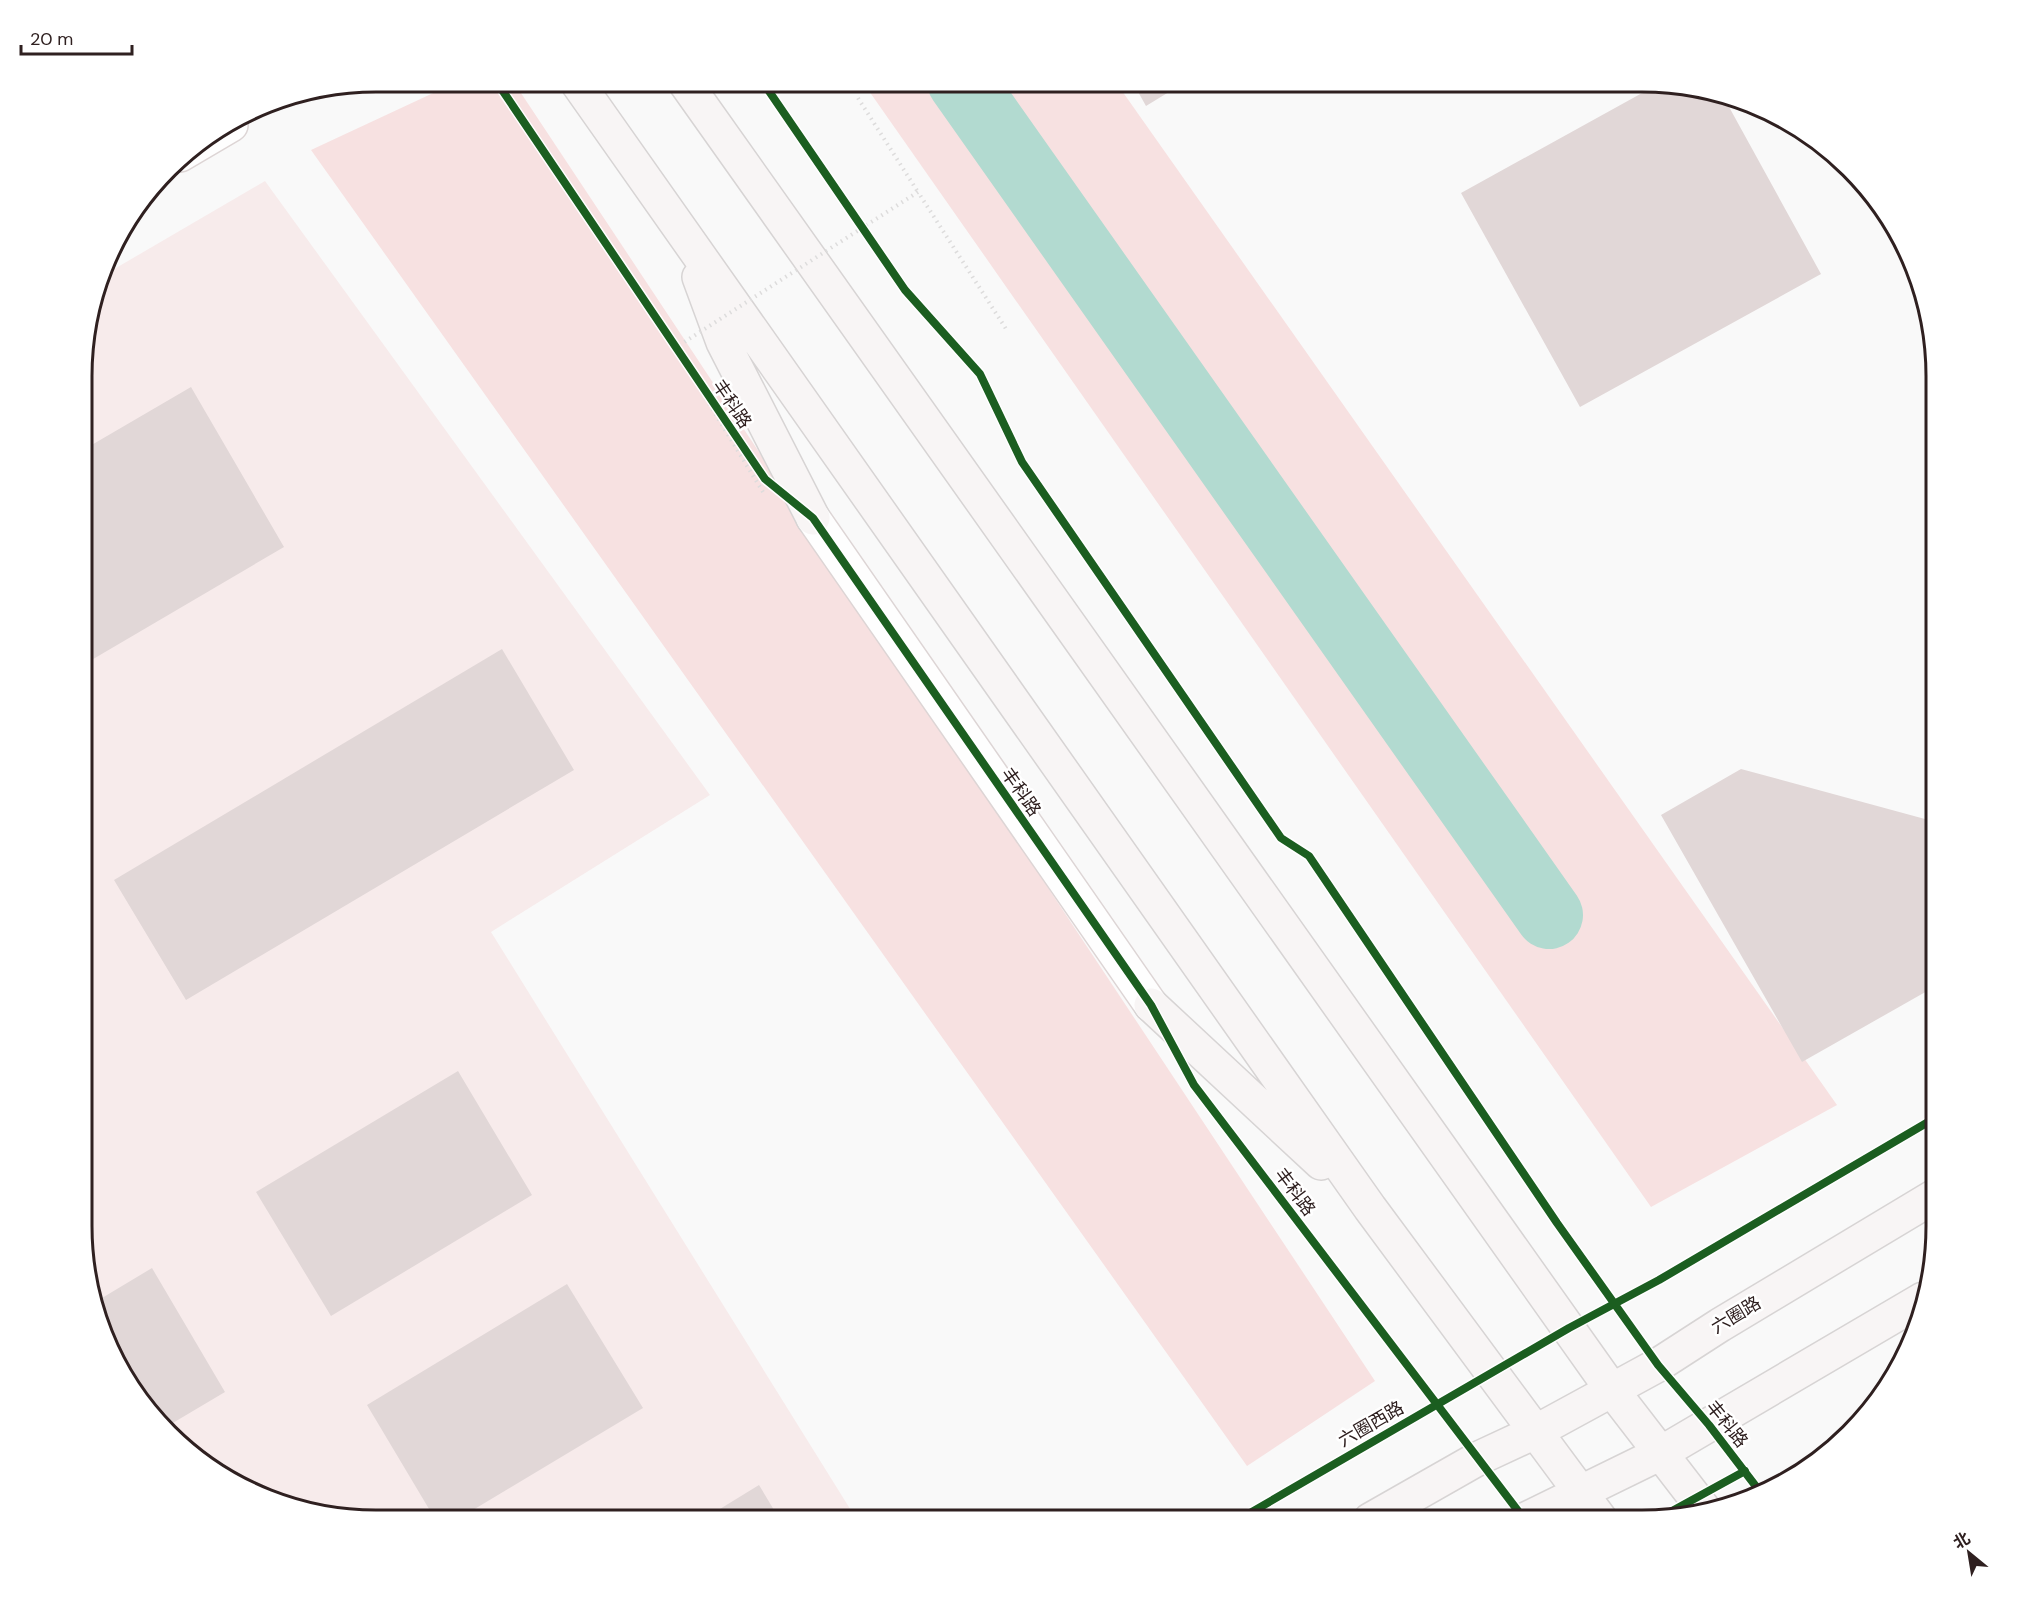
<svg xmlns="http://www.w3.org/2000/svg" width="2017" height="1601" font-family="'DM Sans','Noto Sans SC',sans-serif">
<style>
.built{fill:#f7ebeb}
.green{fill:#f7e1e1}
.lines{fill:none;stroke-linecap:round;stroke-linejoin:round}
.river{stroke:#b2dad0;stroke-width:68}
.building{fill:#e1d7d7}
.minor-casing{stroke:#ddd5d5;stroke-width:36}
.major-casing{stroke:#d7d4d4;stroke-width:36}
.path{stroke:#dddcdc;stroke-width:4;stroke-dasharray:1.5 4.5;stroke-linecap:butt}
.minor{stroke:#fefefe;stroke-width:33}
.major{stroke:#f8f5f5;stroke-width:33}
.path-bridge{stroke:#dddcdc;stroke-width:4;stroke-dasharray:1.5 4.5;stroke-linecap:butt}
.cycleway-casing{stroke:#fff;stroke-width:11}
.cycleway{stroke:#1b5e20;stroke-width:8}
.labels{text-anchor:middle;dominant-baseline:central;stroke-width:5;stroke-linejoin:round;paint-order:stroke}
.street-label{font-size:18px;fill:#2f2020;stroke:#fff}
.rim{fill:none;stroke:#2f2020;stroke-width:3}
</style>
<rect width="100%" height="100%" fill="#f9f9f9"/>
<path class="built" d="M 265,181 L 710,795 L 491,932 L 857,1520 L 356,1519 L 263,1498 L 181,1447 L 111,1356 L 82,1245 L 84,336 L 104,275 Z"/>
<path class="green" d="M 459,81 L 513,81 L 1375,1381 L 1247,1466 L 311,150 Z
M 862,81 L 1115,81 L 1837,1105 L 1651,1207 Z"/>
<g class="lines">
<path class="river" d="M 961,81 L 1549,915"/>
</g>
<path class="building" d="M 1132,81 L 1187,81 L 1146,106 Z
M 1662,82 L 1723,96 L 1821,274 L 1580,407 L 1461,193 Z
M 191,387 L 284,547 L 83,665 L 83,450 Z
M 502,649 L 574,770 L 186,1000 L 114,880 Z
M 1741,769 L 1936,822 L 1936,986 L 1802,1062 L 1661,815 Z
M 458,1071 L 532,1195 L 331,1316 L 256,1192 Z
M 152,1268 L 225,1392 L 166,1427 L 111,1356 L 97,1301 Z
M 567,1284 L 643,1408 L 458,1519 L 435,1519 L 367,1405 Z
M 759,1485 L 780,1520 L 702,1520 Z"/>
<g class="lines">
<g class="minor-casing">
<path id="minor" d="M 180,155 L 231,125
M 813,518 L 1151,1005"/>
</g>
<g class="major-casing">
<path id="major" d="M 576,81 L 1370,1208 L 1601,1520
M 684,81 L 1612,1390 L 1703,1508
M 699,277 L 723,342 L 813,518
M 1151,1005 L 1321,1163
M 1370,1520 L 1479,1458 L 1535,1432 L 1658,1365 L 1720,1325 L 1935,1196
M 1524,1520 L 1661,1453 L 1923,1299"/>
</g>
<path class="path" d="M 858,98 L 918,192
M 615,258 L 675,348"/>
<use href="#minor" class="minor"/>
<use href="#major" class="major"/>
<path class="path-bridge" d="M 763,492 L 675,348 L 918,192 L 1008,332"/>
<g class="cycleway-casing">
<path id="cycleway" d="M 496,81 L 765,479 L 813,518 L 1151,1005 L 1194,1085 L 1525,1520
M 762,81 L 905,290 L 980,374 L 1022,462 L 1281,838 L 1309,856 L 1557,1223 L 1658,1365 L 1709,1425 L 1761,1493
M 1663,1516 L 1745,1471
M 1238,1520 L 1569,1328 L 1659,1280 L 1935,1118"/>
</g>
<use href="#cycleway" class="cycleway"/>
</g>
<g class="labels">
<g class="street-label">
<text transform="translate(732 404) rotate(56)">丰科路</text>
<text transform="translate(1021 792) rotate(55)">丰科路</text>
<text transform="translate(1295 1192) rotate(53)">丰科路</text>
<text transform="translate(1736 1315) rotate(-31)">六圈路</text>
<text transform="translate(1371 1424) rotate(-30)">六圈西路</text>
<text transform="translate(1727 1424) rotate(51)">丰科路</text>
</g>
</g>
<path d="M0 0H2017V1601H0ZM376 92H1642A284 284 0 0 1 1926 376V1226A284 284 0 0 1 1642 1510H376A284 284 0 0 1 92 1226V376A284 284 0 0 1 376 92Z" fill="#fff" fill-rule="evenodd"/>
<path class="rim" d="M376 92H1642A284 284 0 0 1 1926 376V1226A284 284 0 0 1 1642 1510H376A284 284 0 0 1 92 1226V376A284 284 0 0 1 376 92Z"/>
<g transform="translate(1969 1553) rotate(330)" stroke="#ffffff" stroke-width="4.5" paint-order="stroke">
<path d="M0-4.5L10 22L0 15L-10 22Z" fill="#2f2020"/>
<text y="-9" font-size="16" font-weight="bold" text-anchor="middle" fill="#2f2020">北</text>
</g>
<path d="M21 45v9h111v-9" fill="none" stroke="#2f2020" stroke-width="3"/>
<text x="30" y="45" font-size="18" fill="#2f2020" stroke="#ffffff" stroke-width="4.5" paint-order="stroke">20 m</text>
</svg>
